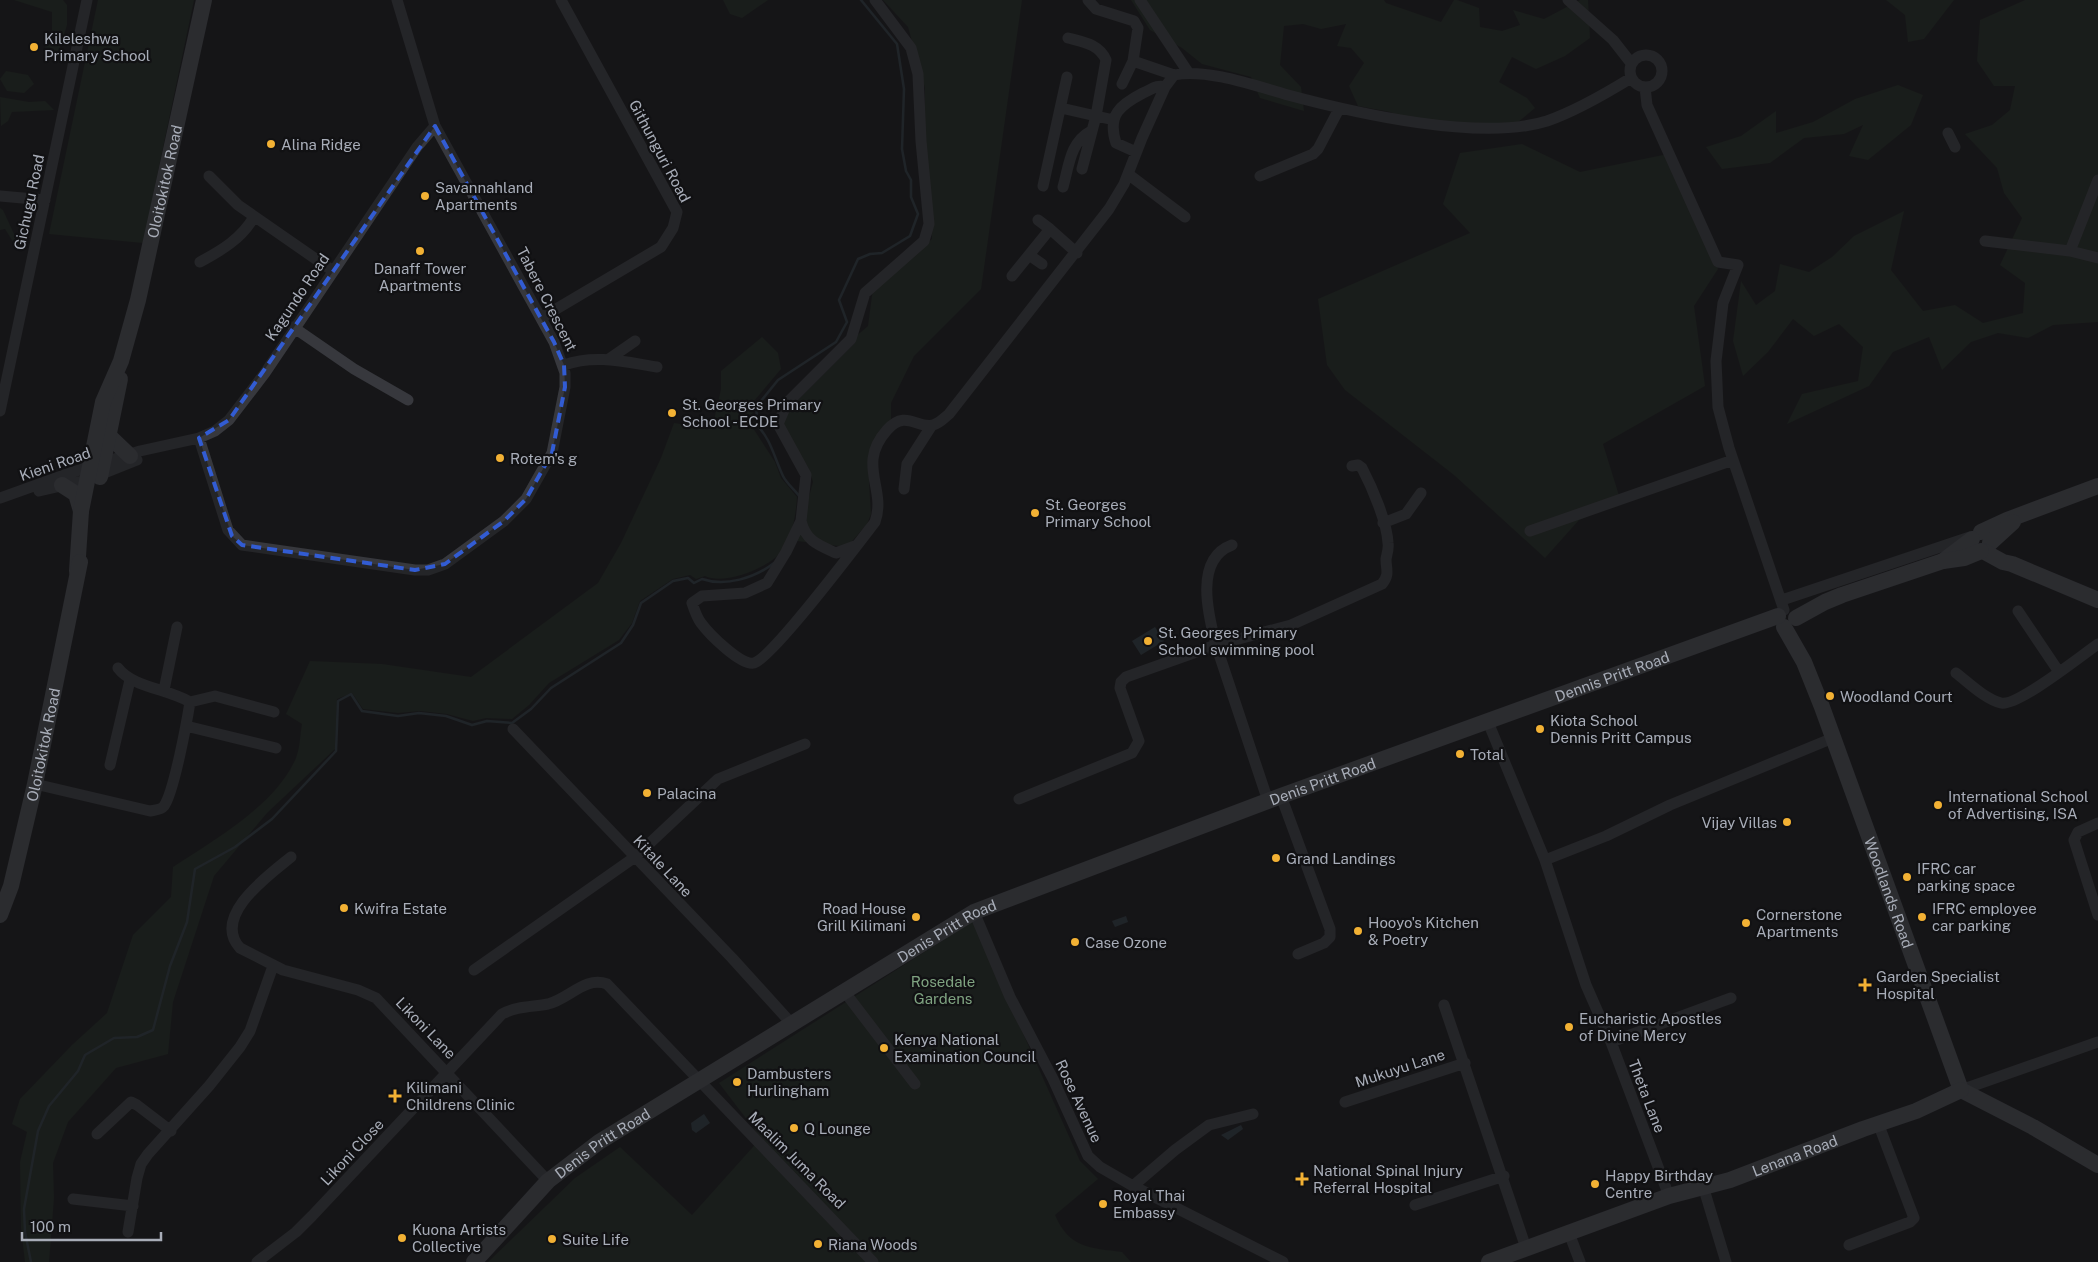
<svg xmlns="http://www.w3.org/2000/svg" width="2098" height="1262" font-family="'Public Sans',sans-serif">
<style>
.green{fill:#1e261f}
.water{fill:#2c353c}
.lines{fill:none;stroke-linecap:round;stroke-linejoin:round}
.stream{stroke:#2c353c;stroke-width:2.5}
.street{stroke:#37383d;stroke-width:11}
.secondary{stroke:#45474d;stroke-width:16}
.marked{fill:none;stroke:#325cd3;stroke-width:4;stroke-dasharray:10 6;stroke-linejoin:round}
.poi-dot{fill:#f2b134;stroke:#111113;stroke-width:2}
.labels{text-anchor:middle;dominant-baseline:central;stroke-width:4.5;stroke-linejoin:round;paint-order:stroke}
.poi-label{font-size:15px;fill:#a8adb8;stroke:#111113;text-anchor:start}
.street-label{font-size:15px;fill:#a8adb8;stroke:#111113}
.park-label{font-size:15px;fill:#7fa381;stroke:#111113}
</style>
<rect width="100%" height="100%" fill="#161618"/>
<path class="green" d="M 14,0 L 63,0 L 67,5 L 67,25 L 56,60 L 44,49 L 52,34 L 52,12 Z
M 98,0 L 194,0 L 143,243 L 49,234 Z
M 723,0 L 768,0 L 742,18 L 730,14 Z
M 883,0 L 1022,0 L 981,289 L 914,356 L 891,403 L 891,421 L 872,452 L 869,483 L 871,514 L 867,524 L 847,547 L 797,541 L 813,482 L 809,469 L 781,422 L 783,411 L 826,362 L 868,326 L 873,288 L 932,239 L 924,136 L 925,88 L 908,27 Z
M 1131,0 L 1384,0 L 1386,3 L 1441,22 L 1454,0 L 1457,0 L 1479,8 L 1480,27 L 1502,31 L 1520,25 L 1513,10 L 1544,19 L 1580,0 L 1588,0 L 1590,38 L 1565,56 L 1536,69 L 1512,57 L 1499,82 L 1527,98 L 1535,108 L 1505,133 L 1430,129 L 1390,112 L 1358,106 L 1349,86 L 1364,63 L 1351,48 L 1337,46 L 1346,24 L 1321,29 L 1303,24 L 1284,26 L 1280,65 L 1301,87 L 1304,111 L 1260,98 L 1251,77 L 1202,64 L 1182,48 L 1150,30 Z
M 1886,0 L 1954,0 L 1924,39 L 1908,42 L 1905,15 Z
M 2025,0 L 2098,0 L 2098,322 L 2053,325 L 2028,338 L 1998,333 L 1971,342 L 1942,370 L 1929,337 L 1893,352 L 1869,386 L 1787,424 L 1802,394 L 1858,381 L 1863,347 L 1839,324 L 1814,336 L 1793,319 L 1768,352 L 1743,376 L 1733,341 L 1741,281 L 1756,305 L 1775,291 L 1780,264 L 1809,272 L 1832,257 L 1854,236 L 1904,211 L 1891,270 L 1923,311 L 1955,305 L 1983,323 L 2023,313 L 2025,283 L 2000,265 L 2022,218 L 2004,193 L 1997,168 L 1965,134 L 1992,125 L 2010,110 L 2015,86 L 1994,86 L 1977,61 L 1980,20 Z
M 6,71 L 28,75 L 34,84 L 24,93 L 7,91 L 0,79 Z
M 1898,85 L 1923,95 L 1911,125 L 1868,160 L 1849,156 L 1863,125 L 1844,134 L 1804,138 L 1770,163 L 1722,169 L 1706,147 L 1741,136 L 1776,111 L 1776,133 L 1813,122 L 1855,99 Z
M 0,97 L 29,102 L 45,101 L 54,110 L 12,112 L 8,121 L 1,126 Z
M 1522,144 L 1580,172 L 1668,154 L 1718,269 L 1694,306 L 1705,386 L 1603,444 L 1621,502 L 1579,520 L 1545,558 L 1454,475 L 1345,390 L 1327,365 L 1318,299 L 1470,233 L 1443,204 L 1460,153 Z
M 0,208 L 3,210 L 15,236 L 15,245 L 5,229 L 0,230 Z
M 762,337 L 778,353 L 781,369 L 754,401 L 751,425 L 775,462 L 781,478 L 797,497 C 796,515 793,531 784,548 C 773,567 724,586 705,576 L 696,579 L 690,575 L 673,579 L 640,601 L 632,623 L 619,640 L 549,683 L 529,705 L 512,719 L 486,718 L 473,721 L 447,714 L 420,711 L 398,713 L 363,709 L 352,693 L 337,699 L 335,749 L 267,813 L 214,876 L 173,1002 L 168,1054 L 116,1068 L 68,1122 L 53,1163 L 54,1198 L 49,1262 L 25,1262 L 21,1228 L 20,1162 L 27,1132 L 12,1124 L 20,1099 L 72,1045 L 107,1013 L 133,935 L 171,897 L 173,867 C 214,840 275,806 296,758 C 300,748 300,735 302,724 L 286,714 L 310,661 L 382,664 L 471,677 L 598,583 L 621,543 L 661,458 L 674,423 L 712,429 L 721,389 L 721,371 Z
M 973,921 L 1080,1161 L 1098,1179 L 1055,1215 C 1069,1248 1090,1248 1122,1252 L 1131,1262 L 488,1262 L 575,1178 L 620,1147 L 692,1215 L 761,1138 L 719,1083 Z"/>
<path class="water" d="M 1155,627 L 1164,641 L 1141,655 L 1132,641 Z
M 1126,916 L 1128,922 L 1115,927 L 1112,921 Z
M 704,1114 L 710,1123 L 696,1133 L 692,1130 L 691,1123 Z
M 1241,1125 L 1243,1129 L 1228,1140 L 1221,1135 Z"/>
<g class="lines">
<path class="stream" d="M 800,497 C 795,490 787,484 783,476 C 774,457 771,439 756,424 L 757,406 L 778,380 L 836,342 L 847,322 L 839,300 L 858,259 L 870,254 L 882,253 L 910,236 L 918,214 L 911,197 L 911,180 L 906,171 L 902,149 L 904,89 L 897,44 L 861,0
M 31,1262 L 25,1232 L 24,1209 L 38,1131 L 49,1106 L 78,1071 L 85,1055 L 114,1038 L 137,1037 L 153,1030 L 170,966 L 187,922 L 195,869 L 235,847 L 272,819 L 336,751 L 338,701 L 351,694 L 362,711 L 398,716 L 419,713 L 446,716 L 472,725 L 487,721 L 512,723 L 531,709 L 551,688 L 621,643 L 633,625 L 641,603 L 673,581 L 688,578 L 694,583 L 702,579 C 725,587 755,578 774,563"/>
<path class="street" d="M 875,0 L 911,48 L 918,74 L 921,141 L 929,224 L 924,241 L 865,293 L 851,339 L 787,403 L 778,424 L 806,475 L 801,521 L 786,552 L 767,583 L 745,593 L 702,596 L 692,603 C 694,609 697,618 701,623 C 709,634 741,666 754,663 C 772,658 858,544 875,522 C 887,488 856,465 887,430 C 906,409 917,429 933,425 C 940,423 944,418 949,414 L 1109,209 L 1124,184 L 1142,138 L 1165,87 L 1174,75 C 1206,68 1256,86 1288,95 C 1355,113 1481,142 1547,121 C 1576,111 1605,94 1631,78
M 1088,0 L 1096,9 L 1134,21 L 1138,28 L 1133,61 L 1174,75
M 1140,0 L 1188,72
M 1568,0 L 1613,40 L 1631,63
M 1068,38 C 1083,42 1099,44 1106,60 L 1096,116 L 1114,120
M1630 71a16 16 0 1 1 32 0a16 16 0 1 1-32 0Z
M 1122,84 L 1133,61
M 1645,87 L 1647,105 L 1718,262 L 1738,265 L 1723,303 L 1716,361 L 1718,407 L 1729,448 L 1784,610
M 1061,108 L 1096,116 L 1082,169
M 1948,133 L 1955,147
M 1136,152 L 1116,143 C 1107,115 1120,105 1143,93 C 1151,90 1157,84 1165,87
M 1128,174 L 1185,217
M 209,176 L 238,205 L 333,271
M 1260,176 L 1313,154 L 1318,149 L 1339,109
M 1043,186 L 1067,77
M 1063,187 C 1069,166 1070,142 1091,131
M 0,196 L 45,200
M 1050,229 L 1077,253
M 1985,241 L 2070,251 L 2098,180
M 2070,251 L 2098,258
M 1029,255 L 1042,264
M 200,262 C 222,250 241,239 254,217
M 1012,276 L 1050,229 L 1038,220
M 541,318 L 661,247 L 673,228 L 677,212 L 561,0
M 293,327 L 354,369 L 408,400
M 609,359 L 635,341
M 564,365 C 595,354 625,362 657,367
M 0,411 L 87,0
M 199,438 L 228,530 L 242,545 L 415,570 L 428,570 L 445,564 L 504,521 L 526,499 L 552,453 L 565,387 L 565,373 L 554,342 L 435,126 L 397,0
M 904,489 L 907,464 L 932,425
M 39,491 L 87,480 L 137,460
M 0,498 L 70,473 L 140,451 L 199,438 L 215,431 L 229,420 L 265,373 L 417,147 L 435,126
M 801,521 C 806,541 818,545 836,553 L 855,546
M 1383,523 L 1406,514 L 1421,493
M 1530,531 L 1733,460
M 1232,545 C 1194,559 1208,614 1216,645 L 1291,625 L 1382,584 C 1390,574 1386,570 1386,559 C 1387,554 1389,548 1388,543 C 1387,522 1372,487 1362,468 L 1358,465 L 1352,466
M 1782,600 L 1970,537
M 2018,611 L 2059,672
M 1956,673 C 1969,683 1985,699 2001,703 C 2017,707 2082,655 2098,644
M 164,690 L 177,627
M 190,702 L 215,696 L 274,712
M 1488,722 L 1545,860
M 186,726 L 276,748
M 513,729 L 732,958 L 791,1023
M 110,765 L 130,680
M 35,784 L 150,811 C 155,810 161,810 164,806 C 174,792 187,721 190,702 C 168,689 132,687 118,668
M 1281,796 L 1330,929 L 1330,937 L 1324,943 L 1298,954
M 1019,799 L 1132,753 L 1139,741 L 1120,688 L 1121,682 L 1126,677 L 1216,645 L 1268,801
M 2098,823 L 2078,832 L 2074,840 L 2098,915
M 291,857 C 269,875 211,916 240,948 L 283,970 L 358,990 L 376,998 L 548,1181
M 974,912 L 1010,997 L 1053,1079 L 1088,1156 L 1100,1167 L 1133,1186 L 1283,1262
M 474,970 L 635,857 L 718,779 L 805,744
M 844,991 L 915,1084
M 1444,1005 L 1526,1248
M 1611,1042 L 1731,998
M 1961,1090 L 2098,1042
M 1345,1102 L 1465,1063
M 97,1134 L 131,1102 L 137,1105 L 171,1131
M 1133,1186 L 1175,1150 L 1209,1125 L 1253,1114
M 1703,1186 L 1726,1262
M 1669,1196 L 1611,1042 L 1586,985 L 1545,860 L 1606,836 L 1670,805 L 1833,738
M 73,1199 L 133,1206
M 1415,1205 L 1504,1176
M 128,1232 L 137,1178 L 141,1164 L 148,1154 L 209,1086 L 240,1047 L 250,1031 L 273,966
M 1569,1233 L 1580,1262
M 1849,1245 L 1910,1222 L 1914,1218 L 1878,1123
M 257,1262 L 296,1232 L 312,1216 L 502,1014 C 517,1006 532,1007 548,1004 C 569,999 585,976 607,984 L 873,1262"/>
<g class="secondary">
<path d="M 108,435 L 130,456"/>
<path d="M 100,477 L 120,379"/>
<path d="M 62,485 L 76,494 L 81,511"/>
<path d="M 1981,532 L 2007,520 L 2098,486"/>
<path d="M 1990,543 L 2013,522"/>
<path d="M 1983,551 L 2003,562 L 2012,564 L 2098,600"/>
<path d="M 1943,561 L 1972,539"/>
<path id="s1" d="M 77,571 L 81,511 L 103,402 L 121,361 L 138,300 L 204,0"/>
<path d="M 1796,618 L 1825,602 L 1842,595 L 1943,561 L 1964,558 L 1981,551"/>
<path id="s2" d="M 1784,627 L 1804,662 L 1822,707 L 1961,1090 L 2033,1127 L 2098,1165"/>
<path id="s3" d="M 0,915 L 11,886 L 35,784 L 80,562"/>
<path id="s4" d="M 474,1262 L 548,1181 L 599,1142 L 974,912 L 1281,796 L 1778,616"/>
<path id="s5" d="M 1489,1262 L 1669,1196 L 1730,1180 L 1863,1129 L 1916,1111 L 1961,1090"/>
</g>
</g>
<path d="M0 0H2098V1262H0ZM 435,126 L 554,342 L 564,365 L 565,387 L 552,453 L 526,499 L 504,521 L 445,564 L 415,570 L 242,545 L 232,536 L 199,438 L 229,420 Z" fill="#161618" fill-opacity=".55" fill-rule="evenodd"/>
<path class="marked" d="M 435,126 L 554,342 L 564,365 L 565,387 L 552,453 L 526,499 L 504,521 L 445,564 L 415,570 L 242,545 L 232,536 L 199,438 L 229,420 Z"/>
<g class="poi-dot">
<circle cx="34" cy="47" r="5"/>
<circle cx="271" cy="144" r="5"/>
<circle cx="425" cy="196" r="5"/>
<circle cx="420" cy="251" r="5"/>
<circle cx="672" cy="413" r="5"/>
<circle cx="500" cy="458" r="5"/>
<circle cx="1035" cy="513" r="5"/>
<circle cx="1148" cy="641" r="5"/>
<circle cx="1830" cy="696" r="5"/>
<circle cx="1540" cy="729" r="5"/>
<circle cx="1460" cy="754" r="5"/>
<circle cx="647" cy="793" r="5"/>
<circle cx="1938" cy="805" r="5"/>
<circle cx="1787" cy="822" r="5"/>
<circle cx="1276" cy="858" r="5"/>
<circle cx="1907" cy="877" r="5"/>
<circle cx="344" cy="908" r="5"/>
<circle cx="916" cy="917" r="5"/>
<circle cx="1922" cy="917" r="5"/>
<circle cx="1746" cy="923" r="5"/>
<circle cx="1358" cy="931" r="5"/>
<circle cx="1075" cy="942" r="5"/>
<path d="M1862.5 977.5h5v5h5v5h-5v5h-5v-5h-5v-5h5z"/>
<circle cx="1569" cy="1027" r="5"/>
<circle cx="884" cy="1048" r="5"/>
<circle cx="737" cy="1082" r="5"/>
<path d="M392.5 1088.5h5v5h5v5h-5v5h-5v-5h-5v-5h5z"/>
<circle cx="794" cy="1128" r="5"/>
<path d="M1299.5 1171.5h5v5h5v5h-5v5h-5v-5h-5v-5h5z"/>
<circle cx="1595" cy="1184" r="5"/>
<circle cx="1103" cy="1204" r="5"/>
<circle cx="402" cy="1238" r="5"/>
<circle cx="552" cy="1239" r="5"/>
<circle cx="818" cy="1244" r="5"/>
</g>
<g class="labels">
<g class="poi-label">
<text x="44" y="38">Kileleshwa<tspan x="44" dy="17">Primary School</tspan></text>
<text x="281" y="144">Alina Ridge</text>
<text x="435" y="187">Savannahland<tspan x="435" dy="17">Apartments</tspan></text>
<text x="420" y="268" text-anchor="middle">Danaff Tower<tspan x="420" dy="17">Apartments</tspan></text>
<text x="682" y="404">St. Georges Primary<tspan x="682" dy="17">School - ECDE</tspan></text>
<text x="510" y="458">Rotem's g</text>
<text x="1045" y="504">St. Georges<tspan x="1045" dy="17">Primary School</tspan></text>
<text x="1158" y="632">St. Georges Primary<tspan x="1158" dy="17">School swimming pool</tspan></text>
<text x="1840" y="696">Woodland Court</text>
<text x="1550" y="720">Kiota School<tspan x="1550" dy="17">Dennis Pritt Campus</tspan></text>
<text x="1470" y="754">Total</text>
<text x="657" y="793">Palacina</text>
<text x="1948" y="796">International School<tspan x="1948" dy="17">of Advertising, ISA</tspan></text>
<text x="1777" y="822" text-anchor="end">Vijay Villas</text>
<text x="1286" y="858">Grand Landings</text>
<text x="1917" y="868">IFRC car<tspan x="1917" dy="17">parking space</tspan></text>
<text x="354" y="908">Kwifra Estate</text>
<text x="906" y="908" text-anchor="end">Road House<tspan x="906" dy="17">Grill Kilimani</tspan></text>
<text x="1932" y="908">IFRC employee<tspan x="1932" dy="17">car parking</tspan></text>
<text x="1756" y="914">Cornerstone<tspan x="1756" dy="17">Apartments</tspan></text>
<text x="1368" y="922">Hooyo's Kitchen<tspan x="1368" dy="17">&amp; Poetry</tspan></text>
<text x="1085" y="942">Case Ozone</text>
<text x="1876" y="976">Garden Specialist<tspan x="1876" dy="17">Hospital</tspan></text>
<text x="1579" y="1018">Eucharistic Apostles<tspan x="1579" dy="17">of Divine Mercy</tspan></text>
<text x="894" y="1039">Kenya National<tspan x="894" dy="17">Examination Council</tspan></text>
<text x="747" y="1073">Dambusters<tspan x="747" dy="17">Hurlingham</tspan></text>
<text x="406" y="1087">Kilimani<tspan x="406" dy="17">Childrens Clinic</tspan></text>
<text x="804" y="1128">Q Lounge</text>
<text x="1313" y="1170">National Spinal Injury<tspan x="1313" dy="17">Referral Hospital</tspan></text>
<text x="1605" y="1175">Happy Birthday<tspan x="1605" dy="17">Centre</tspan></text>
<text x="1113" y="1195">Royal Thai<tspan x="1113" dy="17">Embassy</tspan></text>
<text x="412" y="1229">Kuona Artists<tspan x="412" dy="17">Collective</tspan></text>
<text x="562" y="1239">Suite Life</text>
<text x="828" y="1244">Riana Woods</text>
</g>
<g class="street-label">
<text transform="translate(660 151) rotate(62)">Githunguri Road</text>
<text stroke="none"><textPath href="#s1" startOffset="401">Oloitokitok Road</textPath></text>
<text transform="translate(29 202) rotate(-78)">Gichugu Road</text>
<text transform="translate(297 297) rotate(-56)">Kagundo Road</text>
<text transform="translate(547 299) rotate(63)">Tabere Crescent</text>
<text transform="translate(55 464) rotate(-19)">Kieni Road</text>
<text stroke="none"><textPath href="#s4" startOffset="1294">Dennis Pritt Road</textPath></text>
<text stroke="none"><textPath href="#s3" startOffset="176">Oloitokitok Road</textPath></text>
<text stroke="none"><textPath href="#s4" startOffset="986">Denis Pritt Road</textPath></text>
<text transform="translate(663 866) rotate(47)">Kitale Lane</text>
<text stroke="none"><textPath href="#s2" startOffset="286">Woodlands Road</textPath></text>
<text stroke="none"><textPath href="#s4" startOffset="581">Denis Pritt Road</textPath></text>
<text transform="translate(426 1028) rotate(46)">Likoni Lane</text>
<text transform="translate(1400 1068) rotate(-18)">Mukuyu Lane</text>
<text transform="translate(1647 1096) rotate(69)">Theta Lane</text>
<text transform="translate(1079 1101) rotate(65)">Rose Avenue</text>
<text stroke="none"><textPath href="#s4" startOffset="176">Denis Pritt Road</textPath></text>
<text transform="translate(352 1152) rotate(-47)">Likoni Close</text>
<text stroke="none"><textPath href="#s5" startOffset="324">Lenana Road</textPath></text>
<text transform="translate(797 1160) rotate(45)">Maalim Juma Road</text>
</g>
<g class="park-label">
<text x="943" y="981">Rosedale<tspan x="943" dy="17">Gardens</tspan></text>
</g>
</g>
<path d="M22 1232v8h139v-8" fill="none" stroke="#a8adb8" stroke-width="2.5"/>
<text x="30" y="1232" font-size="15" fill="#a8adb8" stroke="#111113" stroke-width="4" paint-order="stroke">100 m</text>
</svg>
